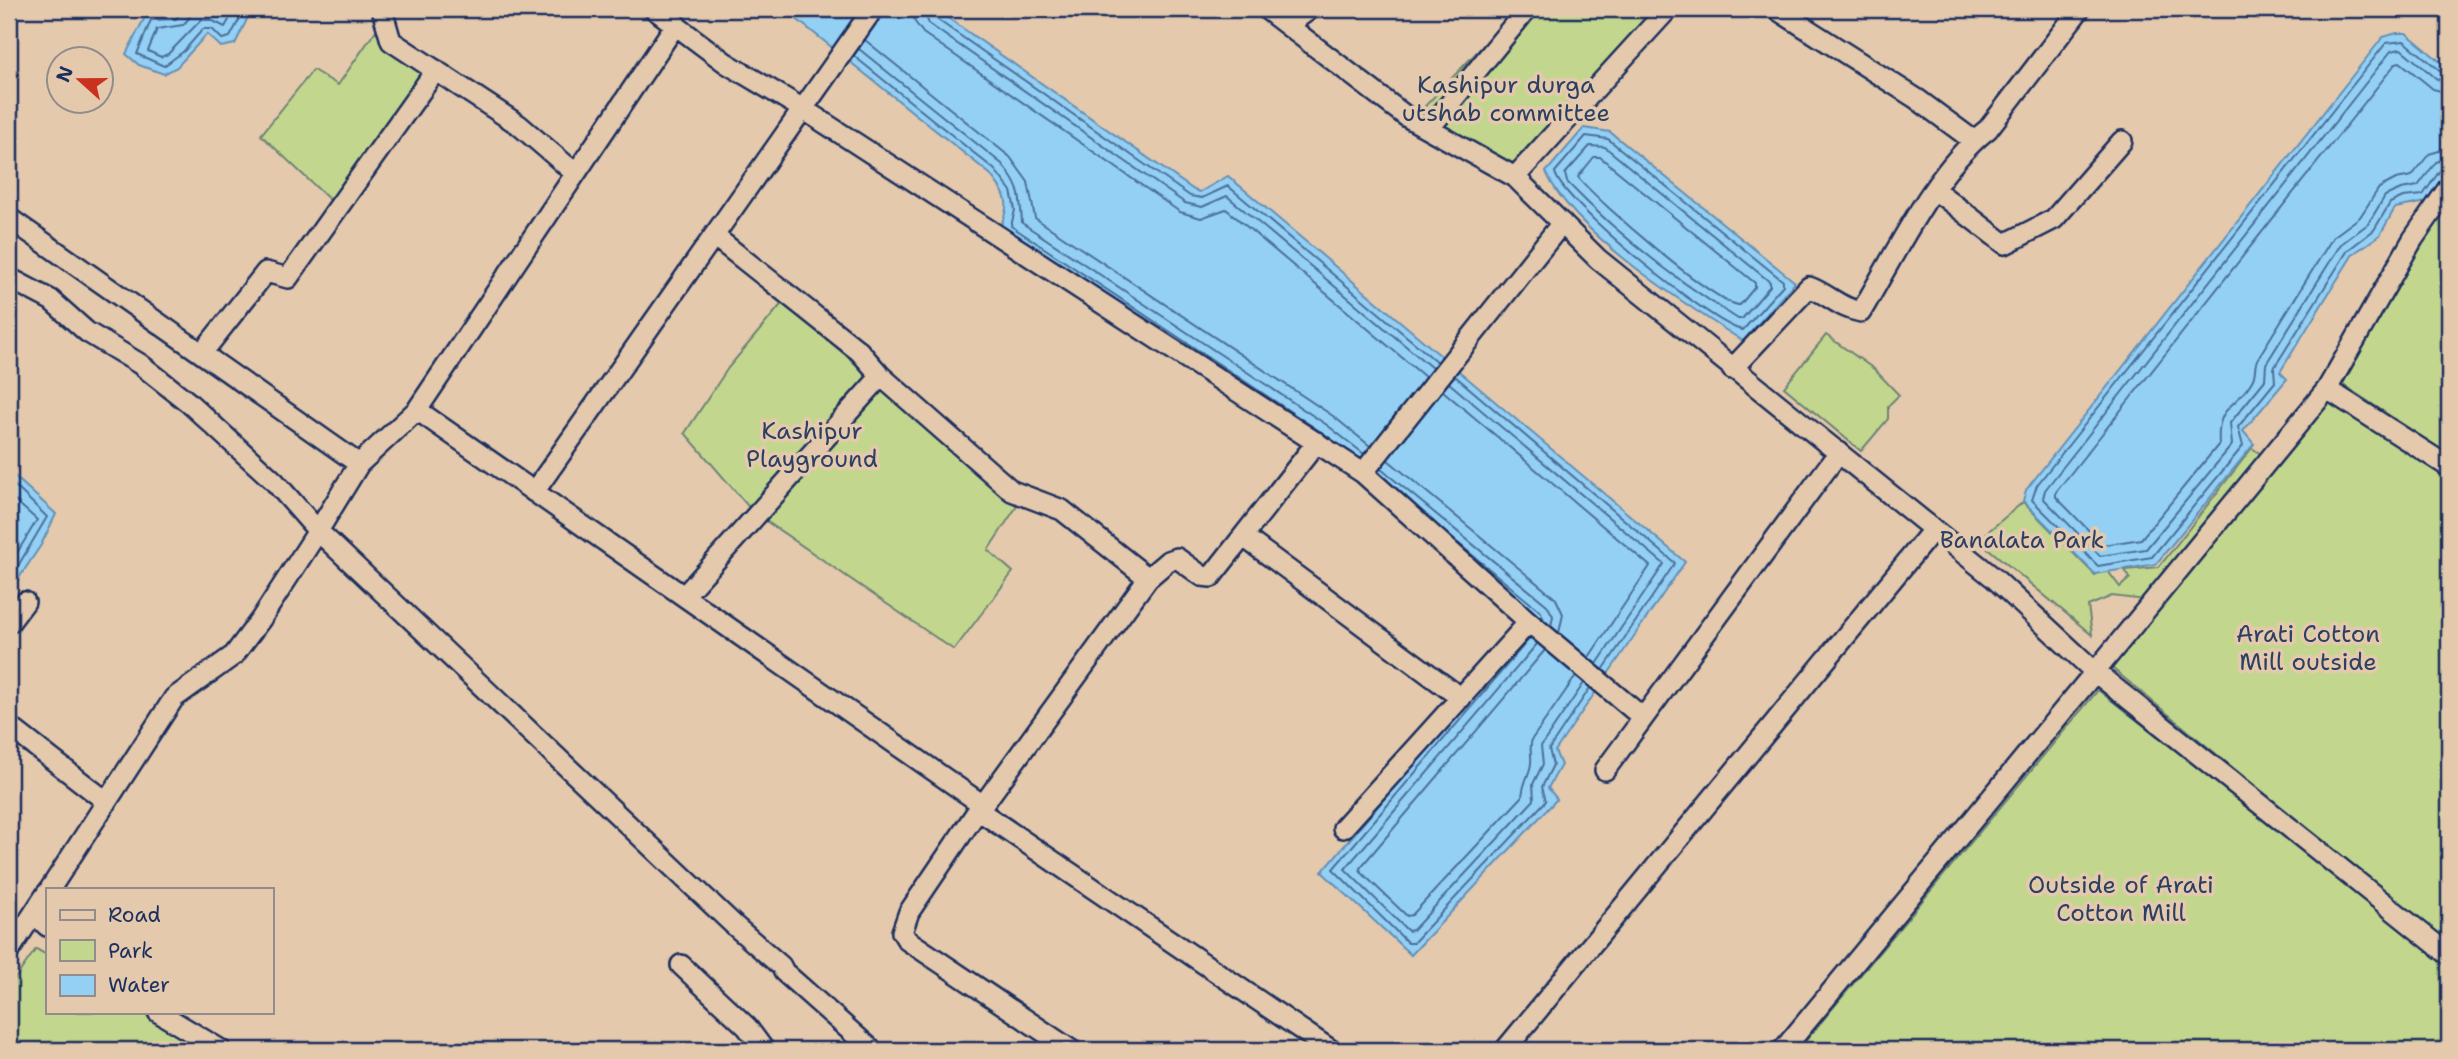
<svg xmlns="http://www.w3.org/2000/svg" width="2458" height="1059" font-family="'Shantell Sans',sans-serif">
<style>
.green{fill:#c2d78d;stroke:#6e8376;stroke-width:2}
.water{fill:#94d0f4;stroke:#6490b8;stroke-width:2}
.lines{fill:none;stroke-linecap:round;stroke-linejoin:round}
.shore{stroke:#4b6f9a;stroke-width:2}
.minor-casing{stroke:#1b2f5e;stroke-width:24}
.minor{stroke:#e4c9ac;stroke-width:19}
.labels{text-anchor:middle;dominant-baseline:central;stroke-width:7;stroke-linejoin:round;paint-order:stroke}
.park-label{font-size:24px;fill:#2c4063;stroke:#e4c9ac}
</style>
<rect width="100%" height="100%" fill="#e4c9ac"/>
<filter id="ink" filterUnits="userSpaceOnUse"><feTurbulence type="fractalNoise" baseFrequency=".0143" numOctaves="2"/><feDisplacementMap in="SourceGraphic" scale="14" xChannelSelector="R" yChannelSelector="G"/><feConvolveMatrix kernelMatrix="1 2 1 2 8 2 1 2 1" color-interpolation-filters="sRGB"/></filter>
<g filter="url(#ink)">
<path class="green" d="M 1518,9 L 1646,9 L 1648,23 L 1517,162 L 1502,163 L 1436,122 L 1425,106 Z
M 377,29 L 433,68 L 334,204 L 261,135 L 313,70 L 338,85 Z
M 2449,192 L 2449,455 L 2336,380 Z
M 784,301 L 1017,506 L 988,550 L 1013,572 L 954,650 L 753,512 L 685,433 L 728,368 Z
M 1826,335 L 1874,369 L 1899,395 L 1888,406 L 1888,419 L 1861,451 L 1784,387 Z
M 2326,395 L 2449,475 L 2449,946 L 2112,668 Z
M 2252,448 L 2265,457 L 2145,600 L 2112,596 L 2088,606 L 2092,635 L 1978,540 L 2023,502 L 2095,575 L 2101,569 L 2107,570 L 2120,587 L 2130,578 L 2125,570 L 2159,567 Z
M 2098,690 L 2449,964 L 2449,1050 L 1798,1050 Z
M 36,949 L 47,955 L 47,1012 L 154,1012 L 226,1050 L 9,1050 L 9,987 Z"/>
<path class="water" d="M 177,9 L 252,9 L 235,44 L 221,47 L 207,34 L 177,67 L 164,74 L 139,65 L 126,54 L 146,15 L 152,12 L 176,12 Z
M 784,9 L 935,9 L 1194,190 L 1200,192 L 1228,176 L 1685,562 L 1555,751 L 1561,765 L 1548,788 L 1557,799 L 1411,955 L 1322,872 L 1538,618 L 1319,438 L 1000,227 C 1012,202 1006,195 990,174 Z
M 2397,33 L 2406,33 L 2449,69 L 2449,170 L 2426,202 L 2395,208 L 2380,235 L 2353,254 L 2280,372 L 2287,379 L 2243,431 L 2254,444 L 2156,564 L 2095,574 L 2023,501 L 2026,490 L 2383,37 Z
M 1584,128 L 1610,132 L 1795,282 L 1743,341 C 1686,305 1574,234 1546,172 Z
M 9,471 L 56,514 L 41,545 L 9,593 Z"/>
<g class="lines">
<path class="shore" d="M 182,9 L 176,19 L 151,20 L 137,54 L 164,66 L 184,51 L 203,29 L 212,29 L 222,39 L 230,37 L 245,9
M 191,9 L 189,18 L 183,25 L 157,29 L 148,51 L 161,57 L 168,54 L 201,20 L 211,20 L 225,27 L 235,9
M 912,9 L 915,22 L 923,33 L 1180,212 L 1201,218 L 1226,209 L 1425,377
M 923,9 L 929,24 L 1185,203 L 1202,207 L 1227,196 L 1432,368
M 932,9 L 935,18 L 1190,196 L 1202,198 L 1228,186 L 1437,362
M 865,40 L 1010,157 L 1028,182 L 1035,218 L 1333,416 L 1370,446
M 859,49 L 1002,164 C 1021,188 1020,195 1022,223 L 1327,425 L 1364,454
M 854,56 L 995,170 L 1011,191 L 1015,210 L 1011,226 L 1330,438
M 2449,73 L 2442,72 L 2404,41 L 2386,43 L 2037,485 L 2032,500 L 2098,566 L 2152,557 L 2243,446 L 2238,427 L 2275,382 L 2274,368 L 2348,250 L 2374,230 L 2390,203 L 2403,197 L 2423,195 L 2441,169 L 2449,167
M 2449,82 L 2437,79 L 2401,49 L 2391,51 L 2045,490 L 2043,498 L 2100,556 L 2146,549 L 2232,445 L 2230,423 L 2265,380 L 2266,364 L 2341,244 L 2368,224 L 2385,196 L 2401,189 L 2418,186 L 2436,162 L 2449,158
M 2449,93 L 2433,89 L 2400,62 L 2396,63 L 2056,492 L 2056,497 L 2103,545 L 2141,539 L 2219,444 C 2216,402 2238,409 2253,379 C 2256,373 2254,364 2258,358 L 2333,237 L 2360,217 L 2379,188 L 2396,179 L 2412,176 L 2429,154 L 2449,148
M 1586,136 L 1608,139 L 1783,281 L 1783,285 L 1743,330 C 1716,328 1559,200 1555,172 Z
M 1590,146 L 1605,147 L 1770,282 L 1770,286 L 1742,319 L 1738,319 C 1676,280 1618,235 1567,182 L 1565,174 Z
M 1594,157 L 1600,157 L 1755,283 L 1755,287 L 1740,305 C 1716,305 1596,200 1578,177 Z
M 1455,376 L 1675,563 L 1603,670
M 1449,383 L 1664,564 L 1597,664
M 1443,391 L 1650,566 L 1589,657
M 1388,460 L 1556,599 L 1563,614 L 1559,633
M 1381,469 L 1547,605 L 1553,616 L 1551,626
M 9,480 L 47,517 L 9,581
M 9,495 L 37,520 L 9,566
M 1458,543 L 1541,612 L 1544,620
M 1530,638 L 1333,869 L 1408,943 L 1413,943 L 1546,801 L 1542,787 L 1553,765 L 1549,749 L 1590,688
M 1537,644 L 1345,869 L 1408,931 L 1413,930 L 1534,800 L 1533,784 L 1543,764 L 1541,746 L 1584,683
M 1545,650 L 1360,868 L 1361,872 L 1407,916 L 1412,915 L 1522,797 C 1523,781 1531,772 1531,763 C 1532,754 1529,749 1532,739 L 1576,676"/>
<g class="minor-casing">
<path id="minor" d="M 386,9 L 383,13 L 391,41 L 519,125 L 575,173
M 654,9 L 726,63 L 803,109 L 1363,473 L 1529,622 L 1642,717
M 1266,9 L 1407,117 L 1515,177 L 1598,259 L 1994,578 L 2095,672 L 2327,389 L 2449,467
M 1776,9 L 1917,99 L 1974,141
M 1288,25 L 1310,9
M 1429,129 L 1527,9
M 1515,177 L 1668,9
M 1935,190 L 2005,244 L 2054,219 L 2122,141
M 9,218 L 359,464 L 417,410 L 983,805 L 978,810 L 1331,1050
M 714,236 L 859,351 L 881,376 L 1012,491 L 1062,510 L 1148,578 L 983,805
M 9,278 L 51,300 L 87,332 L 140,364 L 188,402 L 274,481 L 318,531 L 261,619 L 234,655 L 174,698 L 50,889
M 202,353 L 266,272 L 288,278 L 436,70
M 1732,369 L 1809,287 C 1828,294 1841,309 1861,312 C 1896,253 1934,171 1988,129 L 2080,9
M 2327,389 L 2413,239 L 2449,187
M 417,410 L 676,24
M 359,464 L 318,531 L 735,926 L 781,966 L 784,972 L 872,1050
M 1363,473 L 1562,223
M 534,492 L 873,9
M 1244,537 L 1461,698
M 1148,578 L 1168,561 L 1177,558 L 1202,576 L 1211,577 L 1317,442
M 684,596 L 881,376
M 9,623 L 25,602
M 9,726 L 107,802
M 1605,770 L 1839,452
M 978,810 L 909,912 L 902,932 L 907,940 L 1071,1050
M 1343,828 L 1529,622
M 34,913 L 47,926
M 9,951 L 47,893
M 681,965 L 747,1027 L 764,1050
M 158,1012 L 221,1050
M 1505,1050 L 1933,530
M 1783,1050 L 2095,672 L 2449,955"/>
</g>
<use href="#minor" class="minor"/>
</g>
</g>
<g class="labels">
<g class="park-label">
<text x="1506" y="85">Kashipur durga<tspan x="1506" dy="28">utshab committee</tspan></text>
<text x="812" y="431">Kashipur<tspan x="812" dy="28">Playground</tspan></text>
<text x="2022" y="540">Banalata Park</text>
<text x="2308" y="634">Arati Cotton<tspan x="2308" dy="28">Mill outside</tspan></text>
<text x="2121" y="885">Outside of Arati<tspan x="2121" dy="28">Cotton Mill</tspan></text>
</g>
</g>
<rect width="2458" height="1059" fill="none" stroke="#e4c9ac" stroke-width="35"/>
<rect x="18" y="18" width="2423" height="1024" fill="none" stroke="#1b2f5e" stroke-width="2.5" filter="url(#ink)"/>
<rect x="46" y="888" width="228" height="126" fill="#e4c9ac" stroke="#948b8d" stroke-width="2"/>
<rect x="60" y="910" width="35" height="10" fill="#e4c9ac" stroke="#948b8d" stroke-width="2"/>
<text x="108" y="922" font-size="21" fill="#1b2f5e">Road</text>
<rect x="60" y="940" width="35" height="21" fill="#c2d78d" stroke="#948b8d" stroke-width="2"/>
<text x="108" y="958" font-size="21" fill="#1b2f5e">Park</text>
<rect x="60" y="975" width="35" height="21" fill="#94d0f4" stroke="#948b8d" stroke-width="2"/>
<text x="108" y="992" font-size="21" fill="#1b2f5e">Water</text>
<g transform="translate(80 80) rotate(291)"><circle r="33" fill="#e4c9ac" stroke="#948b8d" stroke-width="2"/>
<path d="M0-5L12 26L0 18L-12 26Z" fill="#c8321e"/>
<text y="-10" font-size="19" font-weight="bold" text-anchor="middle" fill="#1b2f5e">N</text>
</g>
</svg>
